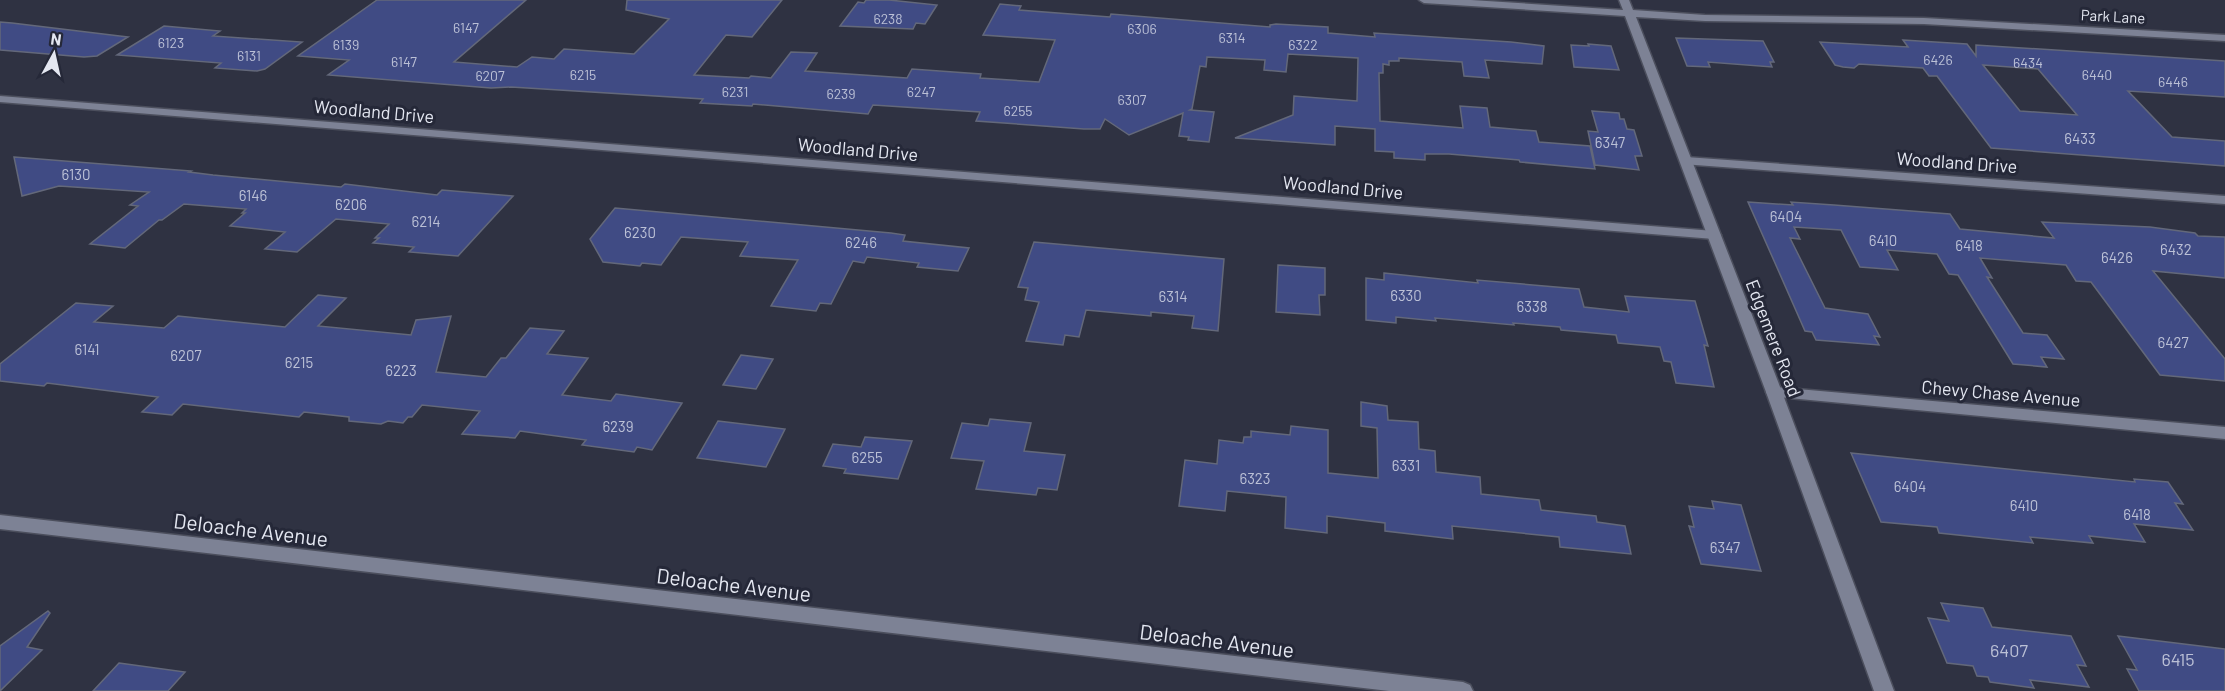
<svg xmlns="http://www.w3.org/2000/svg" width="2225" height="691" font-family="Barlow,sans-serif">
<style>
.building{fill:#404b84;stroke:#63687a;stroke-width:1.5;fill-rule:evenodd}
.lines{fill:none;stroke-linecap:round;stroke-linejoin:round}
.street-casing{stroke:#4c4f5d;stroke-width:3}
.secondary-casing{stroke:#4c4f5d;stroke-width:3}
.street{fill:#7d8295;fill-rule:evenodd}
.secondary{fill:#7d8295;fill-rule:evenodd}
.labels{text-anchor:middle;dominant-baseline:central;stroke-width:6;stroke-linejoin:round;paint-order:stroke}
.far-number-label{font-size:14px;fill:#bbc0d6}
.far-street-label{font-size:15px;fill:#e4e7f1;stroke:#252838}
.number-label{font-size:15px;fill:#bbc0d6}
.street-label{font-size:18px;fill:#e4e7f1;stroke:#252838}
.near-number-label{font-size:18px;fill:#bbc0d6}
.near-street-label{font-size:21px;fill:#e4e7f1;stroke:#252838}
</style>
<rect width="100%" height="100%" fill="#2f3242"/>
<path class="building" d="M 377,0 L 526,0 L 454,62 L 517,67 L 532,57 L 554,59 L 564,49 L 634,54 L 669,19 L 626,10 L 627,0 L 782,0 L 752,37 L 726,35 L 694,75 L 749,78 L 751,76 L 771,78 L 791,52 L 817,53 L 805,71 L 907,78 L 912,69 L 981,74 L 980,78 L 1039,82 L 1055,40 L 983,35 L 1000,4 L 1021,6 L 1019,10 L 1110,17 L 1111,14 L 1270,27 L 1270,25 L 1276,24 L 1328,27 L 1328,33 L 1375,37 L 1374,33 L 1511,42 L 1544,46 L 1542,64 L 1485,60 L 1489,78 L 1464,76 L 1462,62 L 1399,58 L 1399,61 L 1389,61 L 1389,65 L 1383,64 L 1383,73 L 1379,73 L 1380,121 L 1463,128 L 1460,106 L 1487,108 L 1490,127 L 1536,131 L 1539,142 L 1590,146 L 1595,169 L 1520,162 L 1519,160 L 1449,154 L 1425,154 L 1425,160 L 1394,158 L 1394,152 L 1375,151 L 1375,129 L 1335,126 L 1335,145 L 1235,138 L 1293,115 L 1294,96 L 1357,101 L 1358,58 L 1288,54 L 1286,72 L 1264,70 L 1265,60 L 1207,57 L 1206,67 L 1200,66 L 1192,109 L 1190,110 L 1214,112 L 1209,142 L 1188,140 L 1189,137 L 1179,136 L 1183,113 L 1129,135 L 1105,119 L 1100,129 L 1084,129 L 976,121 L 980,112 L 873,105 L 868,114 L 753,104 L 752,106 L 700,103 L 703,99 L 511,87 L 491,88 L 328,75 L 349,60 L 298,56 Z
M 866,0 L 889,0 L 937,5 L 925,24 L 916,23 L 913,29 L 840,26 L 858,2 L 864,3 Z
M 0,22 L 12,23 L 128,37 L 97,56 L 84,57 L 0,50 Z
M 164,26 L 220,31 L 213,36 L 302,42 L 265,69 L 257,71 L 215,68 L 221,63 L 117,55 Z
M 1676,38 L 1763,41 L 1774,62 L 1770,62 L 1772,67 L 1708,62 L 1710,67 L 1687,66 Z
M 1903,40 L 1967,44 L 1976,56 L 1976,45 L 2225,61 L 2225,97 L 2128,91 L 2172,137 L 2225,141 L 2225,166 L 1991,148 L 1937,76 L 1929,76 L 1923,68 L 1859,64 L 1854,68 L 1843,67 L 1835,65 L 1820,42 L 1908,47 ZM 1983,65 L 2038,69 L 2077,115 L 2020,111 Z
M 1588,44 L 1611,46 L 1619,70 L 1574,67 L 1571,45 L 1589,46 Z
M 1592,111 L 1619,113 L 1620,119 L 1624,119 L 1627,129 L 1634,130 L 1642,156 L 1635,156 L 1639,170 L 1595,165 L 1588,131 L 1598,132 Z
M 14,157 L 191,171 L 189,172 L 213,175 L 341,187 L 345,184 L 437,195 L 442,190 L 513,196 L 458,256 L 409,252 L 414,247 L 373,243 L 379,238 L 375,238 L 389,224 L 336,219 L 297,252 L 265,249 L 285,232 L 230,226 L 245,213 L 242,213 L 246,209 L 184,204 L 162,220 L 159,220 L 125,248 L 90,244 L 138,206 L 130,205 L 149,192 L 59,186 L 22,196 Z
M 1748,202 L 1793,205 L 1791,202 L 1834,205 L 1950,214 L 1960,229 L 2054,238 L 2042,222 L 2150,227 L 2195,233 L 2198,236 L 2225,237 L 2225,278 L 2153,271 L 2225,359 L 2225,381 L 2160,375 L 2091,282 L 2076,281 L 2066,265 L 1980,258 L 1992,278 L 1987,277 L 2023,333 L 2047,335 L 2064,359 L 2041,357 L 2047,367 L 2013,364 L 1958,275 L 1949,274 L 1937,254 L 1887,250 L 1898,270 L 1860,267 L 1841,230 L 1794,227 L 1800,239 L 1790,238 L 1825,308 L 1868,314 L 1880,337 L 1874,336 L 1879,345 L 1816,340 L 1812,332 L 1805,331 Z
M 615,208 L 891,233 L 905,235 L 903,241 L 969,248 L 958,271 L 917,267 L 919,263 L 867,257 L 864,263 L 853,261 L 831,304 L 820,303 L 816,311 L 771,306 L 798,260 L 740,256 L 748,242 L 681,237 L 661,265 L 642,263 L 640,266 L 603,262 L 590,239 Z
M 1034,242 L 1224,259 L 1218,331 L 1192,328 L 1194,316 L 1151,312 L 1151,316 L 1086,310 L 1079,337 L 1065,335 L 1063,345 L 1026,341 L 1039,302 L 1025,300 L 1028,288 L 1018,287 Z
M 1278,265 L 1325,268 L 1325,295 L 1319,295 L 1320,315 L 1276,312 Z
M 1384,273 L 1478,283 L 1477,280 L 1579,289 L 1584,307 L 1629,312 L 1625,296 L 1695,301 L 1708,346 L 1704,345 L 1714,387 L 1676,383 L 1671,362 L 1664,361 L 1660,347 L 1618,343 L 1616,335 L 1561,330 L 1560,327 L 1513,323 L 1514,325 L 1435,318 L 1436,321 L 1396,317 L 1396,323 L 1366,320 L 1366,278 L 1384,280 Z
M 318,295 L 346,298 L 318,326 L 411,335 L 416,320 L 451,316 L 436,372 L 486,377 L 501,358 L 506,358 L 530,328 L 564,331 L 547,354 L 588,358 L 562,395 L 611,401 L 616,394 L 682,403 L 652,450 L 637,447 L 634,452 L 582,445 L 586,440 L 520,431 L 515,438 L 462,434 L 480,411 L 422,405 L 412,417 L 408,417 L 403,423 L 388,421 L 381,424 L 349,421 L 349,417 L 304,412 L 299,417 L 183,404 L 172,415 L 142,412 L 158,397 L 47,383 L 44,386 L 0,381 L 0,364 L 76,303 L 113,306 L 94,322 L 164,328 L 178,316 L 285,327 Z
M 741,355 L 773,359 L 756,389 L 723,385 Z
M 1361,402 L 1387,406 L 1388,420 L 1418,422 L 1419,449 L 1435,451 L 1436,472 L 1480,477 L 1481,494 L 1539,500 L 1541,510 L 1596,516 L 1597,522 L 1625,526 L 1631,554 L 1560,547 L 1559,537 L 1452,526 L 1453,539 L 1385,531 L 1385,523 L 1327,516 L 1327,533 L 1285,528 L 1286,497 L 1227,491 L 1225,511 L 1179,506 L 1185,460 L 1217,464 L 1219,440 L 1243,443 L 1244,437 L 1251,437 L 1251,431 L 1290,435 L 1291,426 L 1328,430 L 1328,473 L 1378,478 L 1377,428 L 1361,426 Z
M 990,419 L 1031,423 L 1024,451 L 1065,455 L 1057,490 L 1038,488 L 1036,495 L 976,489 L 984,461 L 951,458 L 962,423 L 988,426 Z
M 718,421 L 785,429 L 766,467 L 697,458 Z
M 865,437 L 912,441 L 898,479 L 844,473 L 846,469 L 823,466 L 833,444 L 861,447 Z
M 1851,453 L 2135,482 L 2134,479 L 2168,482 L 2183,504 L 2175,503 L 2193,530 L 2134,524 L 2145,542 L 2089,536 L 2093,543 L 2030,537 L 2033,543 L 1939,533 L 1937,527 L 1881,522 Z
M 1712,501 L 1741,505 L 1761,571 L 1701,564 L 1689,526 L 1694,527 L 1689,506 L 1714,509 Z
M 1941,603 L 1983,608 L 1992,627 L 2071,636 L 2086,666 L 2077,665 L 2089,687 L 2030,680 L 2034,688 L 1990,682 L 1988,677 L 1977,676 L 1973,666 L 1947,663 L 1928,618 L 1949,621 Z
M 48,611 L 50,613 L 27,647 L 42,650 L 0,691 L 0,646 Z
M 2118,636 L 2225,649 L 2225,691 L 2139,691 L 2127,669 L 2137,670 Z
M 119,663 L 185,672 L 168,691 L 93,691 Z"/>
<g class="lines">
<g class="street-casing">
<path id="street" d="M 0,96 L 1714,231 L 1721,235 L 1714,239 L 0,102 Z
M 1686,157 L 2225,196 L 2225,204 L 1682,164 L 1680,161 Z
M 1774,387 L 2225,427 L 2225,439 L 1768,396 L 1766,392 L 1768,388 Z
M 0,515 L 1463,682 L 1470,685 L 1473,691 L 1389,691 L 0,529 Z"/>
</g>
<g class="secondary-casing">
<path id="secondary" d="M 1419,0 L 1471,0 L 1623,10 L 1619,0 L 1629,0 L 1633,10 L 1705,15 L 1924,18 L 2225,35 L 2225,41 L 1924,24 L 1705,21 L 1636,17 L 1782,392 L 1894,691 L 1874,691 L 1766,392 L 1625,16 L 1424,3 Z"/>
</g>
<use href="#street" class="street"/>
<use href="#secondary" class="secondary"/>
</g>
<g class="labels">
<g class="far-number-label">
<text x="888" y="18">6238</text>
<text x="466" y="27">6147</text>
<text x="1142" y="28">6306</text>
<text x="1232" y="37">6314</text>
<text x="171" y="42">6123</text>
<text x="346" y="44">6139</text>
<text x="1303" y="44">6322</text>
<text x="249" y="55">6131</text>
<text x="1938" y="59">6426</text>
<text x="404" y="61">6147</text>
<text x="2028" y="62">6434</text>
<text x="583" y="74">6215</text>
<text x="2097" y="74">6440</text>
<text x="490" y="75">6207</text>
<text x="2173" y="81">6446</text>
<text x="735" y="91">6231</text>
<text x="921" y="91">6247</text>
<text x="841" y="93">6239</text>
<text x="1132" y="99">6307</text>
<text x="1018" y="110">6255</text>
</g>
<g class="far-street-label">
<text transform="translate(2113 16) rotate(3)">Park Lane</text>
</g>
<g class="number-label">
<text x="2080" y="138">6433</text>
<text x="1610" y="142">6347</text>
<text x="76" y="174">6130</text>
<text x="253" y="195">6146</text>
<text x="351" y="204">6206</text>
<text x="1786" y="216">6404</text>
<text x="426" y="221">6214</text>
<text x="640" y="232">6230</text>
<text x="1883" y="240">6410</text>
<text x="861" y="242">6246</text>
<text x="1969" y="245">6418</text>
<text x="2176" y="249">6432</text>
<text x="2117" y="257">6426</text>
<text x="1406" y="295">6330</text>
<text x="1173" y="296">6314</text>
<text x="1532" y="306">6338</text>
<text x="2173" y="342">6427</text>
<text x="87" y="349">6141</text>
<text x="186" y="355">6207</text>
<text x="299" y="362">6215</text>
<text x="401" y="370">6223</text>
<text x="618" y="426">6239</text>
<text x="867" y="457">6255</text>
<text x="1406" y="465">6331</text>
<text x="1255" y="478">6323</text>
<text x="1910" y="486">6404</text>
<text x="2024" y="505">6410</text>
<text x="2137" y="514">6418</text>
<text x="1725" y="547">6347</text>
</g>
<g class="street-label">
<text transform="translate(374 111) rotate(5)">Woodland Drive</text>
<text transform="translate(858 149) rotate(5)">Woodland Drive</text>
<text transform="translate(1957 162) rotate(4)">Woodland Drive</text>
<text transform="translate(1343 187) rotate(5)">Woodland Drive</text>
<text transform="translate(1774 338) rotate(69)">Edgemere Road</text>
<text transform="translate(2001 393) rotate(5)">Chevy Chase Avenue</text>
</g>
<g class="near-number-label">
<text x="2009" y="650">6407</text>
<text x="2178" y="659">6415</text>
</g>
<g class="near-street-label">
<text transform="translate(251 529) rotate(7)">Deloache Avenue</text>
<text transform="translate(734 584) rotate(7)">Deloache Avenue</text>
<text transform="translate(1217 640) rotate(7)">Deloache Avenue</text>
</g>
</g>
<g transform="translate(54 54) rotate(8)" stroke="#252838" stroke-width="4.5" paint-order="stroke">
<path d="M0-4.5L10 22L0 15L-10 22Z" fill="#e4e7f1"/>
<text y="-9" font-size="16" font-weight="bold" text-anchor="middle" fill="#e4e7f1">N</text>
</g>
</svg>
